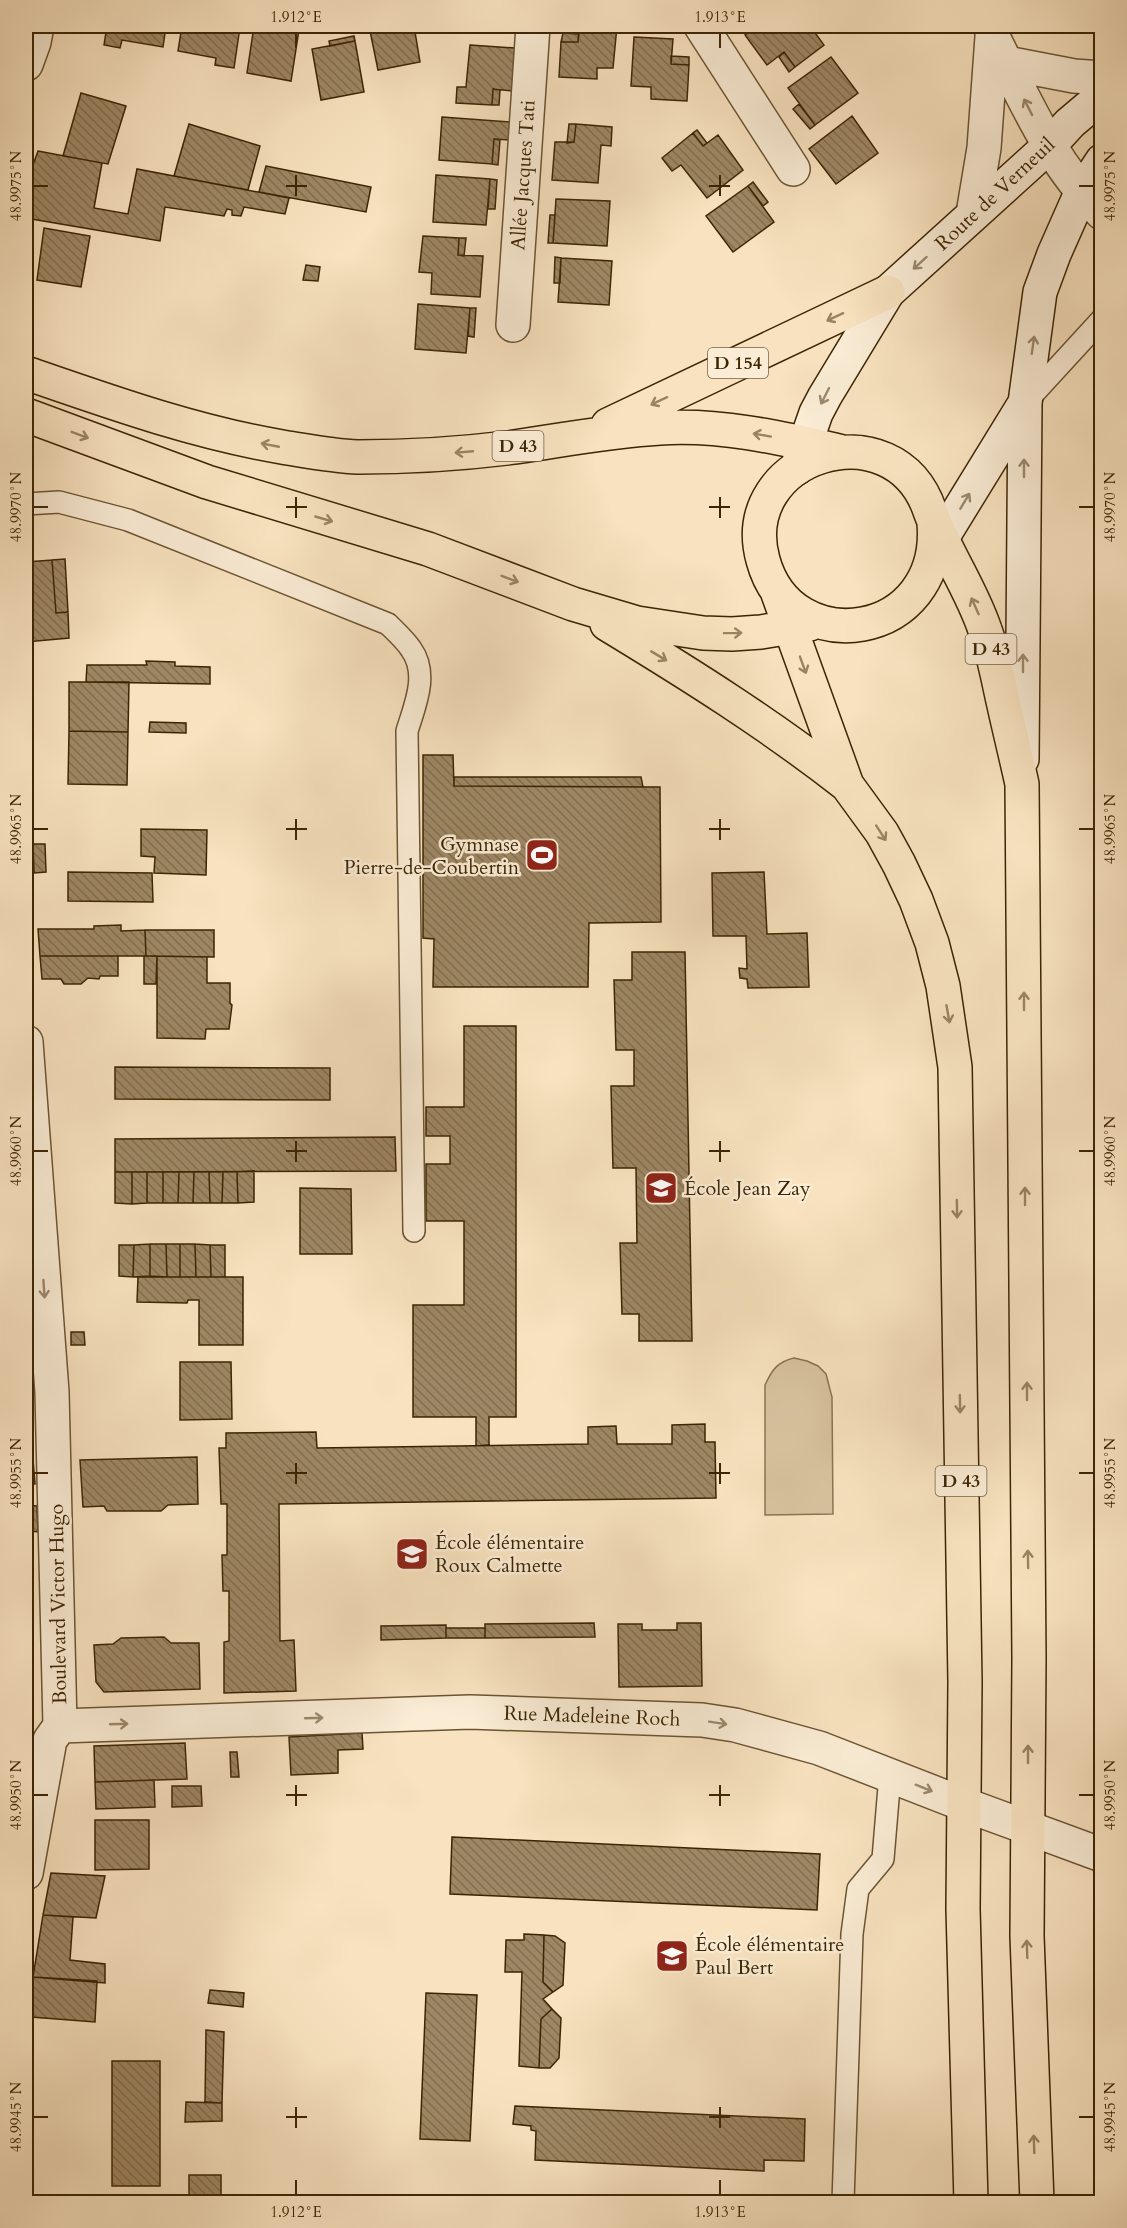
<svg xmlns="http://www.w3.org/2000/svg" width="1127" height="2228" font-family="Cardo,serif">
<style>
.green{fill:#d8c29f;stroke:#8a7450;stroke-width:1.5}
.building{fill:url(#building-back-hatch);stroke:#3d2502;stroke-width:1.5}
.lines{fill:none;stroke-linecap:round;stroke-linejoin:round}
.service-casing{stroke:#6c5431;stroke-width:24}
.minor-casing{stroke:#6c5431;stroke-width:36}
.secondary-casing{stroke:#3d2502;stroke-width:36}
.primary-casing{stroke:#3d2502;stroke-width:36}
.service{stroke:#faecd5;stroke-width:21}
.minor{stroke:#faecd5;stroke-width:33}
.secondary{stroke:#faecd5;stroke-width:33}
.primary{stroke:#f8e2bf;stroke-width:33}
.oneway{stroke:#9c886c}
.oneway2{stroke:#9a8460}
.ticks{fill:none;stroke:#3d2502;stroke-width:2}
.labels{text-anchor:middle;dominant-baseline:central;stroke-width:5;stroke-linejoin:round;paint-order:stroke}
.shield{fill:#faecd5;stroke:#766141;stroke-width:1.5}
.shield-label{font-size:18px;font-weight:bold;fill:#3d2502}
.street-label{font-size:20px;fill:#3d2502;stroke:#faecd5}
.poi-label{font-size:20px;fill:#3d2502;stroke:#faecd5;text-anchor:start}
.neatline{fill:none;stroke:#3d2502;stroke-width:2}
.ticks-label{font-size:15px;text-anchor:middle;fill:#3d2502}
</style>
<defs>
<pattern id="building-back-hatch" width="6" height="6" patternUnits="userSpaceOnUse" patternTransform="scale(1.5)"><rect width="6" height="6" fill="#9e8764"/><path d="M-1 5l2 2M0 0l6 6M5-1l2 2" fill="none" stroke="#826e50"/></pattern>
</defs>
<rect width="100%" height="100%" fill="#f8e2bf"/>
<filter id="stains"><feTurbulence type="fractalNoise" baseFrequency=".00333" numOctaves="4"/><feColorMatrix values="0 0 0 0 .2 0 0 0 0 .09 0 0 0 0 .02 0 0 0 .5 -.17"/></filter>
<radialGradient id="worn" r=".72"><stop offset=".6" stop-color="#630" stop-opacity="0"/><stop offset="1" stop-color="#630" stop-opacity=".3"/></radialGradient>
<path class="green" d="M 794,1358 L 807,1361 L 818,1366 L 826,1374 L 832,1397 L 833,1514 L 765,1515 L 765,1385 C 772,1370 777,1362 794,1358 Z"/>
<path class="building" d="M 107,26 L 166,26 L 163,47 L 122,40 L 120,48 L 104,45 Z
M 182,26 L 240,27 L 234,68 L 215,65 L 216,58 L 178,51 Z
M 254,26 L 272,26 L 299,30 L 291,81 L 247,73 Z
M 369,26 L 414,26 L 420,62 L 378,70 Z
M 579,26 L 617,26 L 613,68 L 597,68 L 597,79 L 559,77 L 561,42 L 578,42 Z
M 758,26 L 810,26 L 824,45 L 795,67 L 784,52 L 767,65 L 745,35 Z
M 563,33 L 579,34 L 578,42 L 561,42 Z
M 354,36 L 355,41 L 330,46 L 329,41 Z
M 634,37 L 673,39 L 671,64 L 689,65 L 687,101 L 651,99 L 651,87 L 631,86 Z
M 355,41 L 364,92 L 321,100 L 312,49 Z
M 470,45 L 515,48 L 513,91 L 493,89 L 492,105 L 456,103 L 457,87 L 466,87 Z
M 784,52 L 795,67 L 789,72 L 779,57 Z
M 671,56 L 689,57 L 689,65 L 671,64 Z
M 831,57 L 858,93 L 815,125 L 788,88 Z
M 493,89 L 500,90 L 499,105 L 492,105 Z
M 81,93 L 126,106 L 108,164 L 63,156 Z
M 799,104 L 815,125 L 810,129 L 793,109 Z
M 852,116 L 878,153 L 836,184 L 809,149 Z
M 442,117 L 510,122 L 510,140 L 494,139 L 492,164 L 439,160 Z
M 189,124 L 260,146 L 248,190 L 174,176 Z
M 569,124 L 576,124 L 574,142 L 567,143 Z
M 576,124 L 612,127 L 611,146 L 601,145 L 598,183 L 552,180 L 555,142 L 574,142 Z
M 697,130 L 707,143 L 703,146 L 693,133 Z
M 693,133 L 703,146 L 718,135 L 743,170 L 707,198 L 681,165 L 672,171 L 662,158 Z
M 494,139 L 500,140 L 498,165 L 492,164 Z
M 38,151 L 102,163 L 94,208 L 128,214 L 137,169 L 289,198 L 285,214 L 244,207 L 241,216 L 232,215 L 232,210 L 227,209 L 224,216 L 165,207 L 160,241 L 26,218 L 26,184 Z
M 266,166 L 371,187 L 366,212 L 259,192 Z
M 436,175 L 490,179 L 486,225 L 433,222 Z
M 490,179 L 497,180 L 495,209 L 488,209 Z
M 753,182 L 768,202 L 763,206 L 748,186 Z
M 748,186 L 774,222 L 733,252 L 706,216 Z
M 556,199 L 610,201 L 607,246 L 553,243 Z
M 550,215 L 555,215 L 553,243 L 548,243 Z
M 44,228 L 90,236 L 81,287 L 37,280 Z
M 423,236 L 459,238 L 458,255 L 483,256 L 480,297 L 431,294 L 432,273 L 419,272 Z
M 459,238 L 466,238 L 464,256 L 458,255 Z
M 555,257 L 561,258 L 560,283 L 554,283 Z
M 561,258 L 612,261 L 609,305 L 558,302 Z
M 306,265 L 320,267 L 318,281 L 303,280 Z
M 418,304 L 470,308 L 466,353 L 415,349 Z
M 470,308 L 476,308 L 474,337 L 468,336 Z
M 65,559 L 68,612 L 56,613 L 52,560 Z
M 52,560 L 56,613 L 68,612 L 69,638 L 26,642 L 26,562 Z
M 146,661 L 175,662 L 175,666 L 210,667 L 210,684 L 86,682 L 87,665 L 147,665 Z
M 69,682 L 129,682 L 128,732 L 69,731 Z
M 150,722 L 186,723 L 186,733 L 149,732 Z
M 69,731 L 128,732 L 127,785 L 68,784 Z
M 423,755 L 453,755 L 454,786 L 660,787 L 661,922 L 589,923 L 588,987 L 433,987 L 434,939 L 423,938 Z
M 454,777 L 641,777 L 643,787 L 454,786 Z
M 141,829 L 207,830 L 206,875 L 154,873 L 155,857 L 141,856 Z
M 33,844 L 45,844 L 46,872 L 34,873 Z
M 68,872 L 152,873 L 153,902 L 68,901 Z
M 764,872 L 767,934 L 807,933 L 809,987 L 748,988 L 747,979 L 740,978 L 739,968 L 747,969 L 746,936 L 713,936 L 712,873 Z
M 121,925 L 121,931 L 145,930 L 146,956 L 40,956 L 38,929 L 94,929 L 94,926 Z
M 145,930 L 214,930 L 214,957 L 146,956 Z
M 632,952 L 685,952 L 692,1341 L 639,1341 L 639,1314 L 622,1314 L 620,1243 L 637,1243 L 636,1168 L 613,1168 L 611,1086 L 634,1086 L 634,1050 L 616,1050 L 614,980 L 632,980 Z
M 40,956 L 118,956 L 118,976 L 100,976 L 99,979 L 88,978 L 81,984 L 64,984 L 61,979 L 42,979 Z
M 144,956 L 157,956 L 156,984 L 144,984 Z
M 157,956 L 207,957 L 207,983 L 230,983 L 230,1003 L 232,1005 L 229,1029 L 206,1029 L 205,1039 L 157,1038 Z
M 464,1026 L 516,1026 L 516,1417 L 489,1417 L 489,1445 L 476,1446 L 476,1417 L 413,1417 L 413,1305 L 464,1305 L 464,1221 L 426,1221 L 426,1164 L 450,1164 L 450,1136 L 426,1136 L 426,1107 L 464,1107 Z
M 115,1067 L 330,1068 L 330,1100 L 115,1099 Z
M 395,1137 L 396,1171 L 115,1172 L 115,1139 Z
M 254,1171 L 254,1202 L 238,1203 L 237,1172 Z
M 115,1172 L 132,1172 L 132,1204 L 115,1203 Z
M 132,1172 L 147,1172 L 147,1203 L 132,1204 Z
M 147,1172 L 163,1172 L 163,1203 L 147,1203 Z
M 163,1172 L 179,1172 L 178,1203 L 163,1203 Z
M 179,1172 L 194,1172 L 193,1203 L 178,1203 Z
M 194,1172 L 209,1172 L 210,1203 L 193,1203 Z
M 209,1172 L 223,1172 L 222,1203 L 210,1203 Z
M 223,1172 L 237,1172 L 238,1203 L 222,1203 Z
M 300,1188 L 351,1189 L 352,1254 L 300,1254 Z
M 150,1244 L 166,1244 L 167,1277 L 150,1276 Z
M 150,1244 L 150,1276 L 133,1277 L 134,1245 Z
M 166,1244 L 180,1244 L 180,1277 L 167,1277 Z
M 180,1244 L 195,1244 L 196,1277 L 180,1277 Z
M 195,1244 L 210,1245 L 211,1277 L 196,1277 Z
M 119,1245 L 134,1245 L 133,1277 L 119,1276 Z
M 210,1245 L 225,1245 L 225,1277 L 211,1277 Z
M 138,1277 L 243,1277 L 243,1345 L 199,1345 L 199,1300 L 188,1300 L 187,1303 L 137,1302 Z
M 71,1332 L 84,1332 L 85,1345 L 71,1345 Z
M 180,1362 L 231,1362 L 232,1419 L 180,1420 Z
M 705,1424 L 705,1442 L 715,1442 L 716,1498 L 279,1504 L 280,1641 L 294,1640 L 296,1691 L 224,1693 L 224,1642 L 229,1641 L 229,1591 L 223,1591 L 222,1555 L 227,1555 L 227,1504 L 221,1504 L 219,1448 L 226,1448 L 226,1433 L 316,1432 L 317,1448 L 588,1444 L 588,1427 L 616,1426 L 617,1444 L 672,1444 L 672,1425 Z
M 26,1435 L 31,1435 L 35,1484 L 26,1484 Z
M 197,1457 L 198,1504 L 168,1505 L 161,1511 L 107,1511 L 104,1506 L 83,1507 L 80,1460 Z
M 26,1505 L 37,1506 L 38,1532 L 31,1531 L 26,1566 Z
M 594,1623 L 595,1637 L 485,1638 L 485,1624 Z
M 677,1623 L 701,1623 L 702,1686 L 619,1687 L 618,1624 L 642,1624 L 642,1630 L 677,1630 Z
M 446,1625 L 446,1638 L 381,1640 L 381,1626 Z
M 446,1628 L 485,1628 L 485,1638 L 446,1638 Z
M 164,1637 L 171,1643 L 199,1643 L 200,1689 L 104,1692 L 96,1682 L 94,1645 L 113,1644 L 121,1638 Z
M 362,1733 L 363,1749 L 338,1750 L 338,1773 L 291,1775 L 289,1737 Z
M 185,1743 L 187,1779 L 95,1782 L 94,1746 Z
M 230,1752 L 237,1752 L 239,1777 L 231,1777 Z
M 154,1780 L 155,1807 L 96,1809 L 95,1782 Z
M 172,1786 L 201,1786 L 202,1806 L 172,1807 Z
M 95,1820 L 149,1820 L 149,1869 L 95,1870 Z
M 452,1837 L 820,1854 L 817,1910 L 450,1894 Z
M 51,1873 L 105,1876 L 96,1918 L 43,1915 Z
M 43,1915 L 73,1917 L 70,1960 L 105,1964 L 105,1983 L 33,1977 Z
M 524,1934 L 544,1935 L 543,1982 L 553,1992 L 543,1999 L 552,2009 L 541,2019 L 539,2068 L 519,2066 L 522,1972 L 505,1972 L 506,1940 L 524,1940 Z
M 544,1935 L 555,1936 L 565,1943 L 563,1985 L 553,1992 L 543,1982 Z
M 33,1977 L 97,1981 L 95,2022 L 31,2017 Z
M 210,1990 L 244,1993 L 243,2007 L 208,2003 Z
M 426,1993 L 477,1995 L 470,2141 L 420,2139 Z
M 552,2009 L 561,2018 L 559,2058 L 550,2068 L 539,2068 L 541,2019 Z
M 206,2030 L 224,2032 L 222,2103 L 205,2102 Z
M 112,2061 L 160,2061 L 160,2186 L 112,2186 Z
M 186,2102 L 222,2103 L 222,2121 L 185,2122 Z
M 515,2106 L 805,2119 L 804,2161 L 764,2160 L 764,2171 L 535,2160 L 536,2131 L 531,2130 L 531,2126 L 513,2124 Z
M 189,2175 L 221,2175 L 221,2196 L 218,2202 L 189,2202 Z"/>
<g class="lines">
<g class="service-casing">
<path id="service" d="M 1025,403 L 1102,319
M 26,504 L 59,502 L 128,520 L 388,624 C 396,632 405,640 411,649 C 429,674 415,705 407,731 L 414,1231
M 843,2202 L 852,1934 L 858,1889 L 883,1859 L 890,1775"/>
</g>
<g class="minor-casing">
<path id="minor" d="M 701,26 L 793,169
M 992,35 C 1024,98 1051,163 1102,213
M 1006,63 L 1074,76 L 1102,78
M 26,64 L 34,42 L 37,26
M 973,214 L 984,148 L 992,37
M 513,325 L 533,26
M 26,1042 L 52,1392 L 60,1726 L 50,1740 L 26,1873
M 60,1726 L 470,1712 L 702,1720 L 735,1725 L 819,1748 L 963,1804 L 1102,1855"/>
</g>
<g class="secondary-casing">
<path id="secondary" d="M 797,468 L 816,413 L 825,396 L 888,292 L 1048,147 L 1070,123 L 1102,96
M 934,551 L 1025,403
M 1022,759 L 1025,403 L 1040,292 L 1054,254 L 1081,193 L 1102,161"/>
</g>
<g class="primary-casing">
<path id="primary" d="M 26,373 C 110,402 194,432 282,447 C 307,451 333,456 358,457 C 408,457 458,454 507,448 C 558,441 608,431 660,428 C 721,424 781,438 839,451
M 26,415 L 207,482 L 428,549 L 573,604 L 637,623 L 703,633 L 732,634 L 761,632 L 810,624
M 608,425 L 888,292
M 934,523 C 944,640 791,663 763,560 C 734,455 894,405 930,511 C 945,552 971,588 985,630 C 992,649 996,668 1000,687 C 1007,720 1015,752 1022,784 L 1029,1658 L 1027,1936 L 1037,2202
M 777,591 L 847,785 L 882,833 L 899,864 L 916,900 L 932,943 L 943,986 L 955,1067 L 965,1682 L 963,1909 L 971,2202
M 607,624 C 691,675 769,724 847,785"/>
</g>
<use href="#service" class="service"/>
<use href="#minor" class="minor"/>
<use href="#secondary" class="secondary"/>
<use href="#primary" class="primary"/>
</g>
<defs><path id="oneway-shaft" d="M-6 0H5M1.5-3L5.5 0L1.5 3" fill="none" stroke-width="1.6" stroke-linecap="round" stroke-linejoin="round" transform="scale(1.5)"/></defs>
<g class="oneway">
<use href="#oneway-shaft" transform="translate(1028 107) rotate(-117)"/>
<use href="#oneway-shaft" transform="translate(920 263) rotate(138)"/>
<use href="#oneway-shaft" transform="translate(1033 345) rotate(-82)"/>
<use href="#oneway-shaft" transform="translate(825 396) rotate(117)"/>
<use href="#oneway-shaft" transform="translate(1024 468) rotate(-90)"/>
<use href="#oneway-shaft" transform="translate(965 501) rotate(-59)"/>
<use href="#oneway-shaft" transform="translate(1023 663) rotate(-90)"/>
<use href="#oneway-shaft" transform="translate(44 1289) rotate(86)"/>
<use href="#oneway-shaft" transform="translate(314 1718) rotate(-2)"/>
<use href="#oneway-shaft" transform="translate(718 1723) rotate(9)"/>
<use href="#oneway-shaft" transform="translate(119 1724) rotate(-2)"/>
<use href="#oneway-shaft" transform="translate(924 1788) rotate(22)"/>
</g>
<g class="oneway2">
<use href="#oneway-shaft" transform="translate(835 317) rotate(155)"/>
<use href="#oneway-shaft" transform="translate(659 401) rotate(155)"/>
<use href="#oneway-shaft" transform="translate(80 435) rotate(20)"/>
<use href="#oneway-shaft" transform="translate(762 435) rotate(-170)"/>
<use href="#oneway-shaft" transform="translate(270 445) rotate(-169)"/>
<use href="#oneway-shaft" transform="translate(464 452) rotate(175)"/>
<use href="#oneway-shaft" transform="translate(324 519) rotate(16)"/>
<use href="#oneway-shaft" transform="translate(510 579) rotate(21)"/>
<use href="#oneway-shaft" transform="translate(975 606) rotate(-114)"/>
<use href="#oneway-shaft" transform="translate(733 633) rotate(-1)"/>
<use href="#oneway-shaft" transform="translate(659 656) rotate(31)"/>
<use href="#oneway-shaft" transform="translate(803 665) rotate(70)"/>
<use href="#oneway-shaft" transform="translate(881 833) rotate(57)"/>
<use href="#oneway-shaft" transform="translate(1024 1001) rotate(-90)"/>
<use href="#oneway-shaft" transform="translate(948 1014) rotate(80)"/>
<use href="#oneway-shaft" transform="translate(1025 1196) rotate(-90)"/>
<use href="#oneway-shaft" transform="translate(957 1209) rotate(89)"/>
<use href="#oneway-shaft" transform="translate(1027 1391) rotate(-90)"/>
<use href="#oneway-shaft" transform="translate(960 1404) rotate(89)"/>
<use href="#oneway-shaft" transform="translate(1028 1559) rotate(-91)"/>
<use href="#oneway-shaft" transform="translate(1028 1754) rotate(-90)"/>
<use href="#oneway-shaft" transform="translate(1027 1949) rotate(-92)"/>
<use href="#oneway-shaft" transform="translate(1034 2144) rotate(-92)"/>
</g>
<path class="ticks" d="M 296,33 L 296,48M 720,33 L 720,48M 296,175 L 296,196M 720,175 L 720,196M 33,186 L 48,186M 286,186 L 307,186M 709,186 L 730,186M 1079,186 L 1094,186M 296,497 L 296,518M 720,497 L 720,518M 33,507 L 48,507M 286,507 L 307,507M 709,507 L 730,507M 1079,507 L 1094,507M 296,819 L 296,840M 720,819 L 720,840M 33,829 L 48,829M 286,829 L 307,829M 709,829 L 730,829M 1079,829 L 1094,829M 296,1141 L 296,1162M 720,1141 L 720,1162M 33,1151 L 48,1151M 286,1151 L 307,1151M 709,1151 L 730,1151M 1079,1151 L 1094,1151M 296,1463 L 296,1484M 720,1463 L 720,1484M 33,1473 L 48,1473M 286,1473 L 307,1473M 709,1473 L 730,1473M 1079,1473 L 1094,1473M 296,1785 L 296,1806M 720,1785 L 720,1806M 33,1795 L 48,1795M 286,1795 L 307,1795M 709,1795 L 730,1795M 1079,1795 L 1094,1795M 296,2107 L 296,2128M 720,2107 L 720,2128M 33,2117 L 48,2117M 286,2117 L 307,2117M 709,2117 L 730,2117M 1079,2117 L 1094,2117M 296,2180 L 296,2195M 720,2180 L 720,2195"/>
<defs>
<g id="stadium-square" transform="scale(1.725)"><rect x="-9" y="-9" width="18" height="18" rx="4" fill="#8f2418" stroke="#faecd5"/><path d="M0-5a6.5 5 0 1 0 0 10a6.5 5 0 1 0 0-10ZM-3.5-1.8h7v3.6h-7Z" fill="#fff"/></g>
<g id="school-square" transform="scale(1.725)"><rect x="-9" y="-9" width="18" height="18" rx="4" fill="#8f2418" stroke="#faecd5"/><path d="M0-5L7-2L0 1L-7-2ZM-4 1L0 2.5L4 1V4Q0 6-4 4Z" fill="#fff"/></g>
</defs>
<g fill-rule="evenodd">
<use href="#stadium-square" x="542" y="855"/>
<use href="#school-square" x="661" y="1188"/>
<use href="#school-square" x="412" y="1554"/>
<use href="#school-square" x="672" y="1956"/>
</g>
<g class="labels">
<g class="shield">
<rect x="708" y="348" width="60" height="30" rx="4.5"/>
<rect x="492.5" y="431" width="51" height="30" rx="4.5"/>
<rect x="965.5" y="634" width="51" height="30" rx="4.5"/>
<rect x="935.5" y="1466" width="51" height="30" rx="4.5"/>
</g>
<g class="shield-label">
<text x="738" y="363">D 154</text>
<text x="518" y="446">D 43</text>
<text x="991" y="649">D 43</text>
<text x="961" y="1481">D 43</text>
</g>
<g class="street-label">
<text transform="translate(523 175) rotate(-86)">Allée Jacques Tati</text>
<text transform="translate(995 194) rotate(-43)">Route de Verneuil</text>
<text transform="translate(58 1604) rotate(-91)">Boulevard Victor Hugo</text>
<text transform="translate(592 1716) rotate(2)">Rue Madeleine Roch</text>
</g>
<g class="poi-label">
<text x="519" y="844" text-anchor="end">Gymnase<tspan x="519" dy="23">Pierre-de-Coubertin</tspan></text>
<text x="684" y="1188">École Jean Zay</text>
<text x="435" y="1542">École élémentaire<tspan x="435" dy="23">Roux Calmette</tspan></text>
<text x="695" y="1944">École élémentaire<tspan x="695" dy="23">Paul Bert</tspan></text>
</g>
</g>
<rect width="1127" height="2228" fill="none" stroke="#f8e2bf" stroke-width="66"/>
<rect x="33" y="33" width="1061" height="2162" class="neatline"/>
<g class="ticks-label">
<text x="296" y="22">1.912°E</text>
<text x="720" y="22">1.913°E</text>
<text transform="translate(16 186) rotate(-90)" y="5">48.9975°N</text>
<text transform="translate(1110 186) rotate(-90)" y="5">48.9975°N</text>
<text transform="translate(16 507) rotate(-90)" y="5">48.9970°N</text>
<text transform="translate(1110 507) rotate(-90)" y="5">48.9970°N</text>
<text transform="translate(16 829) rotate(-90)" y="5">48.9965°N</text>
<text transform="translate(1110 829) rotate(-90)" y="5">48.9965°N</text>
<text transform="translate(16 1151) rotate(-90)" y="5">48.9960°N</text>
<text transform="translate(1110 1151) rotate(-90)" y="5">48.9960°N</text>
<text transform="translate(16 1473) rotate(-90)" y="5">48.9955°N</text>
<text transform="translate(1110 1473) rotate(-90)" y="5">48.9955°N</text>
<text transform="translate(16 1795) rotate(-90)" y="5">48.9950°N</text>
<text transform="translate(1110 1795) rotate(-90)" y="5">48.9950°N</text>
<text transform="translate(16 2117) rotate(-90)" y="5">48.9945°N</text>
<text transform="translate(1110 2117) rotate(-90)" y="5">48.9945°N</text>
<text x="296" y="2217">1.912°E</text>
<text x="720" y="2217">1.913°E</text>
</g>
<rect width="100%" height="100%" filter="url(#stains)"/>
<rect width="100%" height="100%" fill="url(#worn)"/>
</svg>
